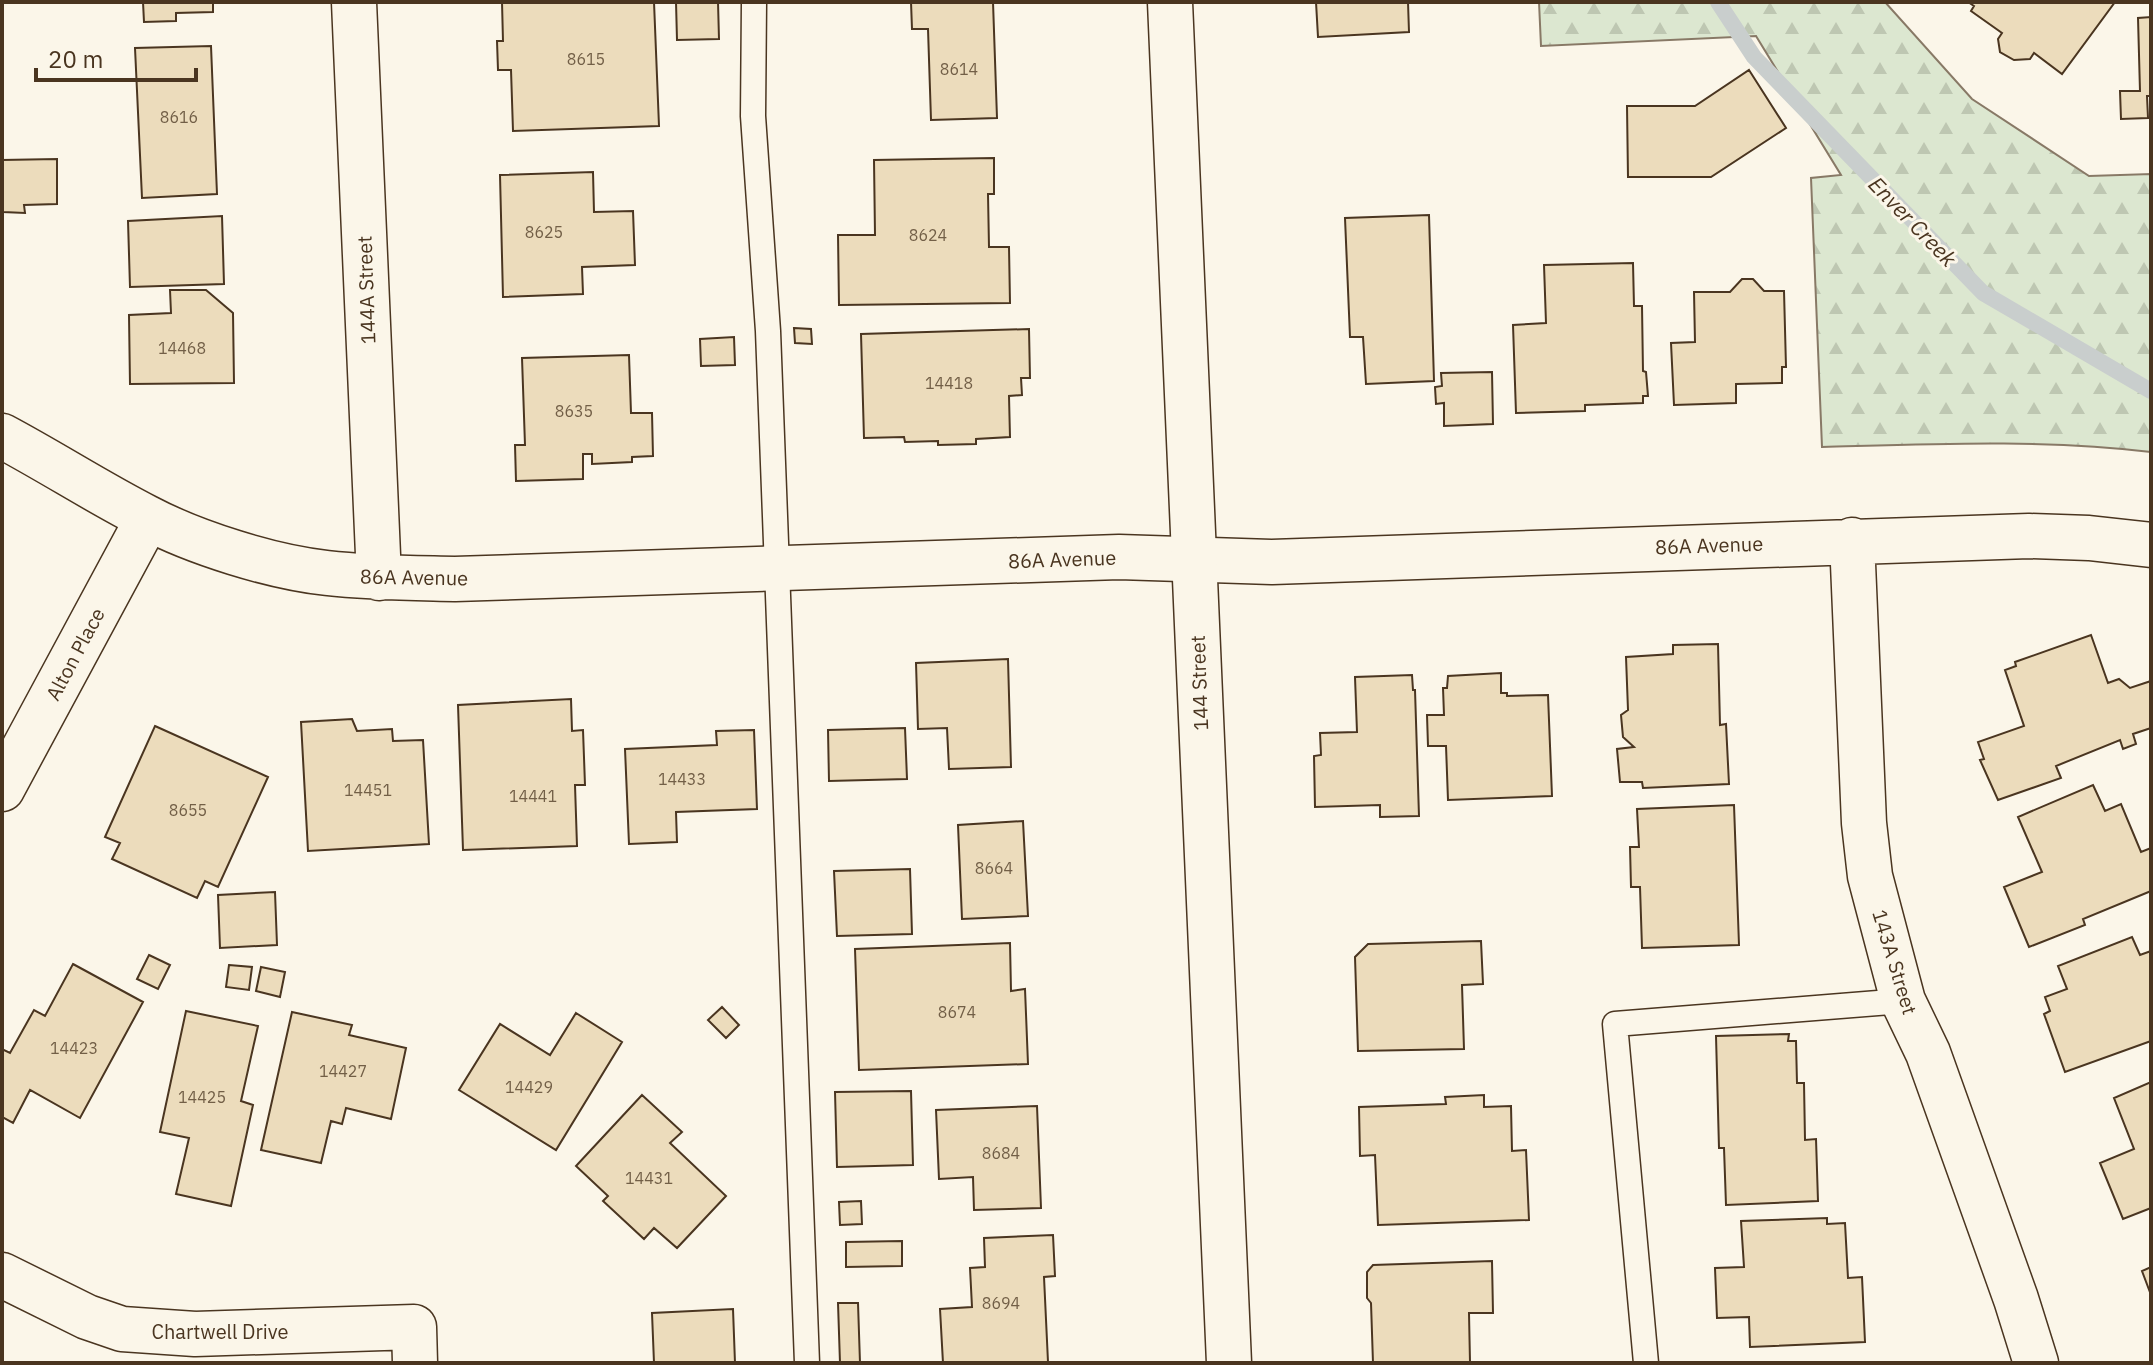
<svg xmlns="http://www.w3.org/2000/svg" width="2153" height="1365" font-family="'IBM Plex Sans',sans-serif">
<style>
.forest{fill:url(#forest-firs);stroke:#887966;stroke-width:2}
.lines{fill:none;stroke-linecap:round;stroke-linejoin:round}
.stream{stroke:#c9cecd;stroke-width:16}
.building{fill:#ecdcbc;stroke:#4a3520;stroke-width:2}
.service-casing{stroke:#4a3520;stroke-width:27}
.minor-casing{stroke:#4a3520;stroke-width:47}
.secondary-casing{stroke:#4a3520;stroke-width:47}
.service{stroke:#fbf6e9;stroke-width:24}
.minor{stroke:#fbf6e9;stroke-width:44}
.secondary{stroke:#fbf6e9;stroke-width:44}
.labels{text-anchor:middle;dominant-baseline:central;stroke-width:6;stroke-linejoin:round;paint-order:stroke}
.number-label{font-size:16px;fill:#725f47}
.street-label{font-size:20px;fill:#4a3520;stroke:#fbf6e9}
.water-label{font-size:22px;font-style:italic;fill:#4a3520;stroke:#fbf6e9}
</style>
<defs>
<pattern id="forest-firs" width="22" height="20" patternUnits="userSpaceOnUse" patternTransform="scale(2)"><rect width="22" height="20" fill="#dce7d0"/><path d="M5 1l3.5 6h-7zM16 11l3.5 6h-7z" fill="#bec7b2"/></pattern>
</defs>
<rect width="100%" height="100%" fill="#fbf6e9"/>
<path class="forest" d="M 1539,2 L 1885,2 L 1972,99 L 2089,176 L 2151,174 L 2151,452 C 2041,439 1933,444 1822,447 L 1811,178 L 1841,175 L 1756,36 L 1541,46 Z"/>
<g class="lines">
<path class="stream" d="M 1718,2 L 1754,57 L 1983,293 L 2151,391"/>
</g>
<path class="building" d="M 143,2 L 213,2 L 213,12 L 176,13 L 176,21 L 144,22 Z
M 502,2 L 654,2 L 659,126 L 513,131 L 511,70 L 498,70 L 497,41 L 503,41 Z
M 676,2 L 718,2 L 719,39 L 677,40 Z
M 911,2 L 993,2 L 997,118 L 931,120 L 928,29 L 912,29 Z
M 1316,2 L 1408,2 L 1409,32 L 1318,37 Z
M 1968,2 L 2115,2 L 2062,74 L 2034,53 L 2030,59 L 2014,60 L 2000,52 L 1998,39 L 2002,33 L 1971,11 L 1974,6 Z
M 2151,17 L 2151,96 L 2147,96 L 2148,118 L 2121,119 L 2120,91 L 2140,91 L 2138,18 Z
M 211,46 L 217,194 L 142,198 L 135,48 Z
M 1749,70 L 1786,128 L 1711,177 L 1628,177 L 1627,106 L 1695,106 Z
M 994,158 L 994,194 L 988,194 L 989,247 L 1009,247 L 1010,303 L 839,305 L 838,235 L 875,235 L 874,160 Z
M 57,159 L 57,204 L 24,205 L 25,213 L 3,212 L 2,160 Z
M 593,172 L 594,212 L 633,211 L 635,265 L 582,267 L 583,294 L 503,297 L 500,175 Z
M 1429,215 L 1434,381 L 1366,384 L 1363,337 L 1350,337 L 1345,218 Z
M 222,216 L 224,284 L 130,287 L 128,221 Z
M 1633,263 L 1634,306 L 1642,306 L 1643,371 L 1646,372 L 1648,396 L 1643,396 L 1643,403 L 1585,405 L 1585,411 L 1516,413 L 1513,325 L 1546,323 L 1544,265 Z
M 1742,279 L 1753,279 L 1764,291 L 1784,291 L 1786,367 L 1782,367 L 1782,383 L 1736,384 L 1736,403 L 1674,405 L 1671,343 L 1695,342 L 1694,292 L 1730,292 Z
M 170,290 L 206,290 L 233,313 L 234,383 L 130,384 L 129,315 L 171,313 Z
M 794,328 L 811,329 L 812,344 L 795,343 Z
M 1029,329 L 1030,378 L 1021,378 L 1022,395 L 1009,396 L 1010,437 L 976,439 L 976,444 L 938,445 L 938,441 L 905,442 L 904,437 L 864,438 L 861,334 Z
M 734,337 L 735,365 L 701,366 L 700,339 Z
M 629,355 L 631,413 L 652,413 L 653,456 L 632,457 L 632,462 L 592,464 L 592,454 L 583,454 L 583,479 L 516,481 L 515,445 L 525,445 L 522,358 Z
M 1492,372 L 1493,424 L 1444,426 L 1444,403 L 1436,404 L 1435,387 L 1442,386 L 1441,373 Z
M 2091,635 L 2108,683 L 2119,679 L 2130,688 L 2151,681 L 2151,728 L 2133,734 L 2136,744 L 2123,749 L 2120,740 L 2056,766 L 2061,778 L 1998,800 L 1980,760 L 1984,759 L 1978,742 L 2024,726 L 2005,670 L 2016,666 L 2015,662 Z
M 1718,644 L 1720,725 L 1726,724 L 1729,784 L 1643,788 L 1642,782 L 1620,782 L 1617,749 L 1634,747 L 1623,737 L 1621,715 L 1628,710 L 1626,657 L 1673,654 L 1673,645 Z
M 1008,659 L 1011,767 L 949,769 L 947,728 L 918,729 L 916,663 Z
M 1501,673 L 1501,693 L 1507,693 L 1507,696 L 1548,695 L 1552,796 L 1448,800 L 1446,746 L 1428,746 L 1427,715 L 1444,715 L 1443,688 L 1447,688 L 1448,676 Z
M 1412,675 L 1413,690 L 1415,690 L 1419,816 L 1380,817 L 1380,805 L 1315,807 L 1314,756 L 1321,755 L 1320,733 L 1357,732 L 1355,677 Z
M 571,699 L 572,731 L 583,730 L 585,785 L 575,785 L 577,846 L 463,850 L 458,705 Z
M 352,719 L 357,731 L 392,729 L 393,741 L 423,740 L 429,844 L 308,851 L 301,722 Z
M 155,726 L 268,777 L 218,887 L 205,881 L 197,898 L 112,859 L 120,843 L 105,837 Z
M 905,728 L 907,779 L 829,781 L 828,730 Z
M 754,730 L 757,809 L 676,812 L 677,842 L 629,844 L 625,749 L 717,745 L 716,731 Z
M 2093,785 L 2105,811 L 2121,804 L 2141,852 L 2151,848 L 2151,891 L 2083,919 L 2085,925 L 2029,947 L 2004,887 L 2042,872 L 2018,817 Z
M 1734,805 L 1739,945 L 1642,948 L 1640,887 L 1631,887 L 1630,847 L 1639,847 L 1637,809 Z
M 1023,821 L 1028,916 L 962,919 L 958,825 Z
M 910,869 L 912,934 L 837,936 L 834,871 Z
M 275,892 L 277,945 L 220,948 L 218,895 Z
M 2132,937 L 2140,955 L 2151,951 L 2151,1041 L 2065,1072 L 2044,1014 L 2050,1011 L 2045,997 L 2067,989 L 2058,966 Z
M 1481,941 L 1483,984 L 1462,985 L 1464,1049 L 1358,1051 L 1355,957 L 1368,944 Z
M 1010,943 L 1011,991 L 1025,989 L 1028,1064 L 859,1070 L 855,949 Z
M 149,955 L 170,965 L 158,989 L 137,979 Z
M 73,964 L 143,1002 L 80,1118 L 30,1090 L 13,1123 L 2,1117 L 2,1049 L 10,1053 L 34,1010 L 45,1016 Z
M 229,965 L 252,967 L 249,990 L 226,987 Z
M 261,967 L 285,972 L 280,997 L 256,991 Z
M 722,1007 L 739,1025 L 726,1038 L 708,1020 Z
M 186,1011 L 258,1026 L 241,1101 L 253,1105 L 231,1206 L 176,1194 L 189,1138 L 160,1132 Z
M 292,1012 L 352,1025 L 349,1035 L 406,1048 L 391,1119 L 346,1108 L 342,1124 L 331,1121 L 321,1163 L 261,1150 Z
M 576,1013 L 622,1042 L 556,1150 L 459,1090 L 500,1024 L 550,1055 Z
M 1789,1034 L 1788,1041 L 1796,1041 L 1797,1083 L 1804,1083 L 1805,1140 L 1816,1139 L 1818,1201 L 1726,1205 L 1724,1148 L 1719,1148 L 1716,1036 Z
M 2151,1082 L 2151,1208 L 2123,1219 L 2100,1163 L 2134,1149 L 2114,1098 Z
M 911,1091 L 913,1165 L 837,1167 L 835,1092 Z
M 642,1095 L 682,1132 L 670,1143 L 726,1196 L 677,1248 L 654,1228 L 644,1239 L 603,1201 L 608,1196 L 576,1166 Z
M 1484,1095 L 1484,1107 L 1511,1106 L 1512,1151 L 1526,1150 L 1529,1220 L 1378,1225 L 1375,1155 L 1360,1156 L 1359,1107 L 1446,1104 L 1445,1097 Z
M 1037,1106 L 1041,1208 L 974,1210 L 973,1177 L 939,1179 L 936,1110 Z
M 861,1201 L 862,1224 L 840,1225 L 839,1202 Z
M 1827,1218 L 1827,1224 L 1845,1223 L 1848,1278 L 1862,1277 L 1865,1342 L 1750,1347 L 1749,1317 L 1717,1318 L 1715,1268 L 1744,1267 L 1741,1221 Z
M 1053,1235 L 1055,1276 L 1044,1277 L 1048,1362 L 943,1363 L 940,1309 L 972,1307 L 970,1268 L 985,1267 L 984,1238 Z
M 902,1241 L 902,1266 L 846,1267 L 846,1242 Z
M 1492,1261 L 1493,1313 L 1469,1313 L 1470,1362 L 1373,1363 L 1371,1303 L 1367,1298 L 1367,1272 L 1373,1265 Z
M 2151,1267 L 2151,1295 L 2142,1271 Z
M 838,1303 L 858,1303 L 860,1363 L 840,1363 Z
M 733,1309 L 735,1363 L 654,1363 L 652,1313 Z"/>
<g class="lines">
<g class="service-casing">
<path id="service" d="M 754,2 L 753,116 L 768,331 L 807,1363
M 1646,1363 L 1615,1024 L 1903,1001"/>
</g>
<g class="minor-casing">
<path id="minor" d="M 354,2 L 379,578
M 2,436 C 51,462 97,492 146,517 C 195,543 272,567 327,573 C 370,578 412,578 455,579 L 1119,557 L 1272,562 L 2029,536 L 2089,538 L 2151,545
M 1852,540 L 1864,823 L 1870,876 L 1903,1001 L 1928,1053 L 2016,1299 L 2036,1363
M 2,789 L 148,518
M 2,1275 L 87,1317 L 122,1329 L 195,1334 L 414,1327 L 415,1363"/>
</g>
<g class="secondary-casing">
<path id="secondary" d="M 1170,2 L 1229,1363"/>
</g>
<use href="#service" class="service"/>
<use href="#minor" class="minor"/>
<use href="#secondary" class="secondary"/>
</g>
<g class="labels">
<g class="number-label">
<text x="586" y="59">8615</text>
<text x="959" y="69">8614</text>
<text x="179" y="117">8616</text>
<text x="544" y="232">8625</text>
<text x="928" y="235">8624</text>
<text x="182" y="348">14468</text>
<text x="949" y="383">14418</text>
<text x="574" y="411">8635</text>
<text x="682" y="779">14433</text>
<text x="368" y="790">14451</text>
<text x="533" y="796">14441</text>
<text x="188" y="810">8655</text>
<text x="994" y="868">8664</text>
<text x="957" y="1012">8674</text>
<text x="74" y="1048">14423</text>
<text x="343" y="1071">14427</text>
<text x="529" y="1087">14429</text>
<text x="202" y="1097">14425</text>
<text x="1001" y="1153">8684</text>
<text x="649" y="1178">14431</text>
<text x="1001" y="1303">8694</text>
</g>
<g class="street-label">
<text transform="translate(366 290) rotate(-92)">144A Street</text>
<text transform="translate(1709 545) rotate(-2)">86A Avenue</text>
<text transform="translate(1062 559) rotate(-2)">86A Avenue</text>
<text transform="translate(414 577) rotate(1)">86A Avenue</text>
<text transform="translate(75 654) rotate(-62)">Alton Place</text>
<text transform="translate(1199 683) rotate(-92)">144 Street</text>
<text transform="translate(1895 962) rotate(73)">143A Street</text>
<text x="220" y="1331">Chartwell Drive</text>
</g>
<g class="water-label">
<text transform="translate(1913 221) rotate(46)">Enver Creek</text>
</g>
</g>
<rect width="2153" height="1365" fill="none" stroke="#4a3520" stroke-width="8"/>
<path d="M36 68v12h160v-12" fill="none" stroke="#4a3520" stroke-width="4"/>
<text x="48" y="68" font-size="24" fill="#4a3520" stroke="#fbf6e9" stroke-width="6" paint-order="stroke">20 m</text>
</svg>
